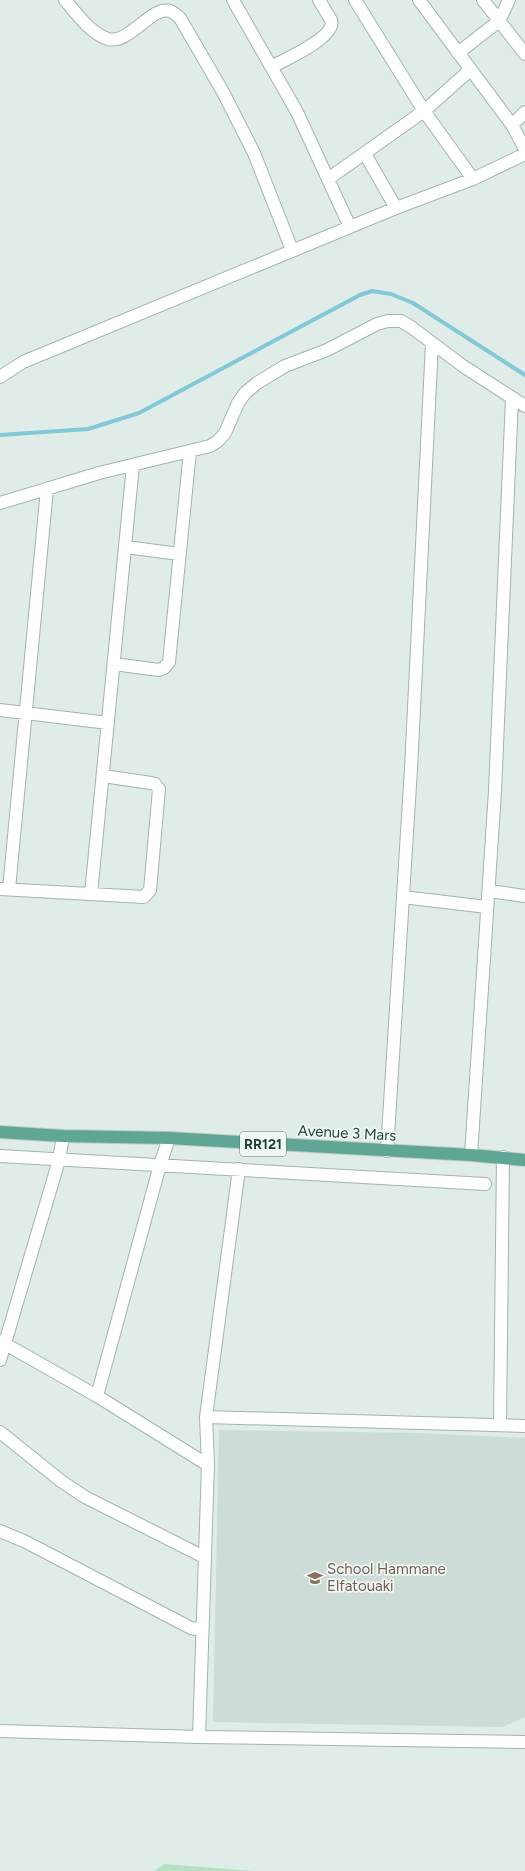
<svg xmlns="http://www.w3.org/2000/svg" width="525" height="1871" font-family="Figtree,sans-serif">
<style>
.built{fill:#cddcd6}
.green{fill:#b6e0c2}
.lines{fill:none;stroke-linecap:round;stroke-linejoin:round}
.stream{stroke:#82c8d7;stroke-width:4}
.minor-casing{stroke:#a2b4ae;stroke-width:14}
.major-casing{stroke:#c0c9c7;stroke-width:14}
.minor{stroke:#fff;stroke-width:12}
.major{stroke:#60a695;stroke-width:12}
.labels{text-anchor:middle;dominant-baseline:central;stroke-width:3.5;stroke-linejoin:round;paint-order:stroke}
.shield{fill:#f0f8f4;stroke:#5e766f;stroke-width:1}
.shield-label{font-size:14px;font-weight:bold;fill:#1f3e36}
.street-label{font-size:15px;fill:#1f3e36;stroke:#f0f8f4}
.education-label{font-size:15px;fill:#785e54;stroke:#f0f8f4;text-anchor:start}
</style>
<rect width="100%" height="100%" fill="#dfece7"/>
<path class="built" d="M 219,1430 L 417,1433 L 525,1438 L 525,1717 L 502,1727 L 213,1722 Z"/>
<path class="green" d="M 165,1864 L 252,1871 L 154,1871 Z"/>
<g class="lines">
<path class="stream" d="M 0,435 L 88,429 L 139,413 L 360,295 L 372,291 L 391,294 L 413,303 L 525,375"/>
<g class="minor-casing">
<path id="minor" d="M 65,0 C 76,13 91,34 108,39 C 129,45 152,5 170,11 C 174,12 177,16 180,18 L 223,92 L 254,153 L 292,250
M 233,0 L 297,112 L 350,227
M 355,0 L 424,111 L 473,179
M 419,0 L 512,125 L 525,149
M 483,0 L 525,54
M 458,53 L 499,21 L 509,0
M 271,67 C 284,60 337,37 331,20 L 319,0
M 512,125 L 525,112
M 365,154 L 396,208
M 328,179 L 424,111 L 470,70
M 0,377 L 23,362 L 396,208 L 473,179 L 525,154
M 0,503 L 99,473 L 210,446 L 218,441 L 225,433 L 238,403 L 245,393 L 257,383 L 285,366 L 327,350 L 377,324 L 388,321 L 401,321 L 411,327 L 463,366 L 525,406
M 126,547 L 179,554
M 114,664 L 159,670 L 164,668 L 169,662 L 190,451
M 0,710 L 108,723
M 0,889 L 144,897 L 150,890 L 159,789 L 155,784 L 151,783 L 103,776
M 9,889 L 47,489
M 489,891 L 525,896
M 91,894 L 133,465
M 403,897 L 487,907
M 387,1151 L 411,769 L 432,343
M 471,1155 L 495,791 L 512,398
M 0,1156 L 485,1184
M 0,1341 L 97,1396 L 208,1465
M 0,1360 L 59,1160 L 63,1136
M 97,1396 L 160,1165 L 169,1138
M 206,1417 L 525,1426
M 500,1425 L 503,1157
M 0,1432 L 61,1481 L 85,1497 L 204,1557
M 0,1531 L 26,1542 L 191,1628 L 202,1630
M 0,1731 L 199,1737 L 525,1742
M 199,1737 L 208,1465 L 206,1417 L 239,1169"/>
</g>
<g class="major-casing">
<path id="major" d="M 0,1132 L 63,1136 L 169,1138 L 471,1155 L 525,1160"/>
</g>
<use href="#minor" class="minor"/>
<use href="#major" class="major"/>
</g>
<defs>
<g id="school-bare" transform="scale(1.2)"><path d="M0-5L7-2L0 1L-7-2ZM-4 1L0 2.5L4 1V4Q0 6-4 4Z" fill="#8d6e63" stroke="#f0f8f4" stroke-width="2.5" paint-order="stroke"/></g>
</defs>
<g fill-rule="evenodd">
<use href="#school-bare" x="315" y="1578"/>
</g>
<g class="labels">
<rect class="shield" x="240" y="1132" width="46" height="24" rx="3"/>
<g class="shield-label">
<text x="263" y="1144">RR121</text>
</g>
<g class="street-label">
<text transform="translate(347 1133) rotate(3)">Avenue 3 Mars</text>
</g>
<g class="education-label">
<text x="327" y="1569">School Hammane<tspan x="327" dy="17">Elfatouaki</tspan></text>
</g>
</g>
</svg>
